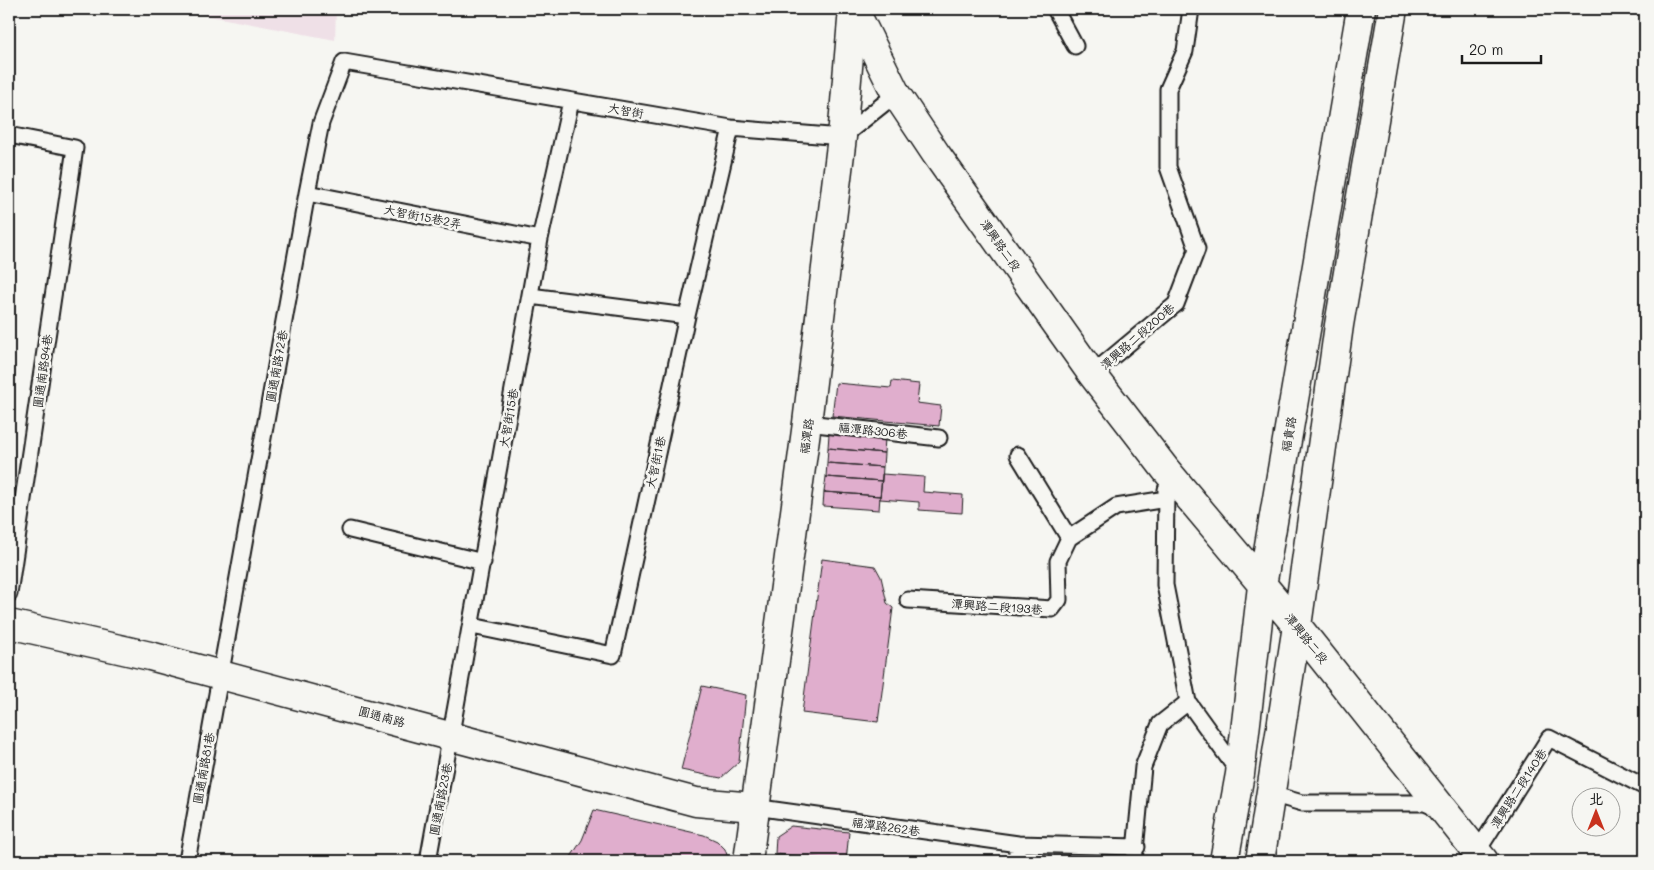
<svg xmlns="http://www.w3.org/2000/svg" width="1654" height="870" font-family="Mali,'LXGW WenKai TC',sans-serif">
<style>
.built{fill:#efe0e7}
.building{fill:#e0aecd;stroke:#1c1c1c}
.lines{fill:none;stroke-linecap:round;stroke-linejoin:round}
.service-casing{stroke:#1c1c1c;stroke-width:19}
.minor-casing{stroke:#1c1c1c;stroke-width:31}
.tertiary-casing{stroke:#1c1c1c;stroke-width:31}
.service{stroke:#f6f6f2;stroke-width:15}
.minor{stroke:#f6f6f2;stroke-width:28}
.tertiary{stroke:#f6f6f2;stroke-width:28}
.labels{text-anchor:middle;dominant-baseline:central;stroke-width:5;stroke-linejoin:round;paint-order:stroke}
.street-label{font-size:12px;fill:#1c1c1c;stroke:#f6f6f2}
</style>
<rect width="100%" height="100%" fill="#f6f6f2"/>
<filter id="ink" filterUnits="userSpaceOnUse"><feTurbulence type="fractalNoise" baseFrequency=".02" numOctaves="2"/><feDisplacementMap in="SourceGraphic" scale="10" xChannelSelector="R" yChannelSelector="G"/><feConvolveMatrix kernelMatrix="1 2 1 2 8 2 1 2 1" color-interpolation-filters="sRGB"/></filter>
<g filter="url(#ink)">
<path class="built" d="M 173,9 L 336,9 L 335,40 Z"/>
<path class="building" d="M 892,381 L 919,384 L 917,403 L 941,406 L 939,426 L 832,416 L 836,383 L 891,388 Z
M 829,434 L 885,438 L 884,453 L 828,448 Z
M 828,448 L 884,453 L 883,467 L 827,463 Z
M 827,463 L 883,467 L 882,481 L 826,477 Z
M 882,474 L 924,477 L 923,492 L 963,495 L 962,513 L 919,510 L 919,502 L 880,499 Z
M 826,477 L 882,481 L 880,496 L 824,492 Z
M 824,492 L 880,496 L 879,510 L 823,506 Z
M 822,559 L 875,566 L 881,577 L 887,603 L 893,608 L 878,722 L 802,713 Z
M 702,686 L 746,695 L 739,762 L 721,778 L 681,770 Z
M 594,810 L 704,835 L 717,841 L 725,849 L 729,861 L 569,860 L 582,840 Z
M 791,826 L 849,832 L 846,861 L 775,854 L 776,836 Z
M 774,856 L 822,861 L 774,861 Z"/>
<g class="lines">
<g class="service-casing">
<path id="service" d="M 1055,9 L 1075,46
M 9,135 L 75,148 L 9,594
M 307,193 L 540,239
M 530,296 L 687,316
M 1092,374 L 1176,304 L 1197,249 L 1168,167 L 1168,89 L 1185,51 L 1191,9
M 807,423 L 939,438
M 1018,455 L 1069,538
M 1166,489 L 1165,585 L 1188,702 L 1240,774
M 350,530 L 483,562
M 908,600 L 1052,609 L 1059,600 L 1058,561 L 1069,538 L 1116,507 L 1166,499
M 472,626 L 613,655 L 687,316 L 731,128
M 1271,794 L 1302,803 L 1425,803 L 1439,809
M 754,807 L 1018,844 L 1137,847
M 1477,857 L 1477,852 L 1549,738 L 1645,787
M 187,861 L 307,193 L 321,123 L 344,62 L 731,128 L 842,137 L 896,94
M 428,861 L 540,239 L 571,101
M 1016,861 L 1018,844
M 1134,861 L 1143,767 L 1160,724 L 1188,702"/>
</g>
<g class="minor-casing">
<path id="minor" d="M 748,861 L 807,423 L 842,137 L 853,9"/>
</g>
<g class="tertiary-casing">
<path id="tertiary" d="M 854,9 L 896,94 L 936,154 L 1092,374 L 1166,470 L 1297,626 L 1484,861
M 9,624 L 150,656 L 696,802 L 754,807
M 1224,861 L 1240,774 L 1262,586 L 1361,9
M 1260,861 L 1297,626 L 1339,325 L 1393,9"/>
</g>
<use href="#service" class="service"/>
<use href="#minor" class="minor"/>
<use href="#tertiary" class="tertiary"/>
</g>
</g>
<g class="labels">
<g class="street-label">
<text transform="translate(626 110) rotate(10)">大智街</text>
<text transform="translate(423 216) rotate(11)">大智街15巷2弄</text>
<text transform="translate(1001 245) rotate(55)">潭興路二段</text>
<text transform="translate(1137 336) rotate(-41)">潭興路二段200巷</text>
<text transform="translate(276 366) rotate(-80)">圓通南路72巷</text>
<text transform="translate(42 371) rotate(-82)">圓通南路94巷</text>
<text transform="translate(508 418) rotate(-80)">大智街15巷</text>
<text transform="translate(873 430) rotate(6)">福潭路306巷</text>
<text transform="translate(1288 434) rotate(-80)">福貴路</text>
<text transform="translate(806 436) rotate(-82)">福潭路</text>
<text transform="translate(655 462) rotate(-78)">大智街1巷</text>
<text transform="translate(997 606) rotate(4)">潭興路二段193巷</text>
<text transform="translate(1307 638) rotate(51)">潭興路二段</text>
<text transform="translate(382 716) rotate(15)">圓通南路</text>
<text transform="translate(203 768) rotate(-80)">圓通南路81巷</text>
<text transform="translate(1518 788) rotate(-57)">潭興路二段140巷</text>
<text transform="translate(440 799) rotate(-79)">圓通南路23巷</text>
<text transform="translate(886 826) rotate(8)">福潭路262巷</text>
</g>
</g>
<rect width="1654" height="870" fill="none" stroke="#f6f6f2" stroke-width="30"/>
<rect x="15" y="15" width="1624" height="840" fill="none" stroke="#1c1c1c" stroke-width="2" filter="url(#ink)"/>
<g transform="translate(1596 812)"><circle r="24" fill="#f6f6f2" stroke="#9f9f9c"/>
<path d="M0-4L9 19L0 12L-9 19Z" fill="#c8321e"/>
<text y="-8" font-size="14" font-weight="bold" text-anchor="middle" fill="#1c1c1c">北</text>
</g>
<path d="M1462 55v8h79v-8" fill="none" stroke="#1c1c1c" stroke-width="2.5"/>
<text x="1469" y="55" font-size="15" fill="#1c1c1c" stroke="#f6f6f2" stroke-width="4" paint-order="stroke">20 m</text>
</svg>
